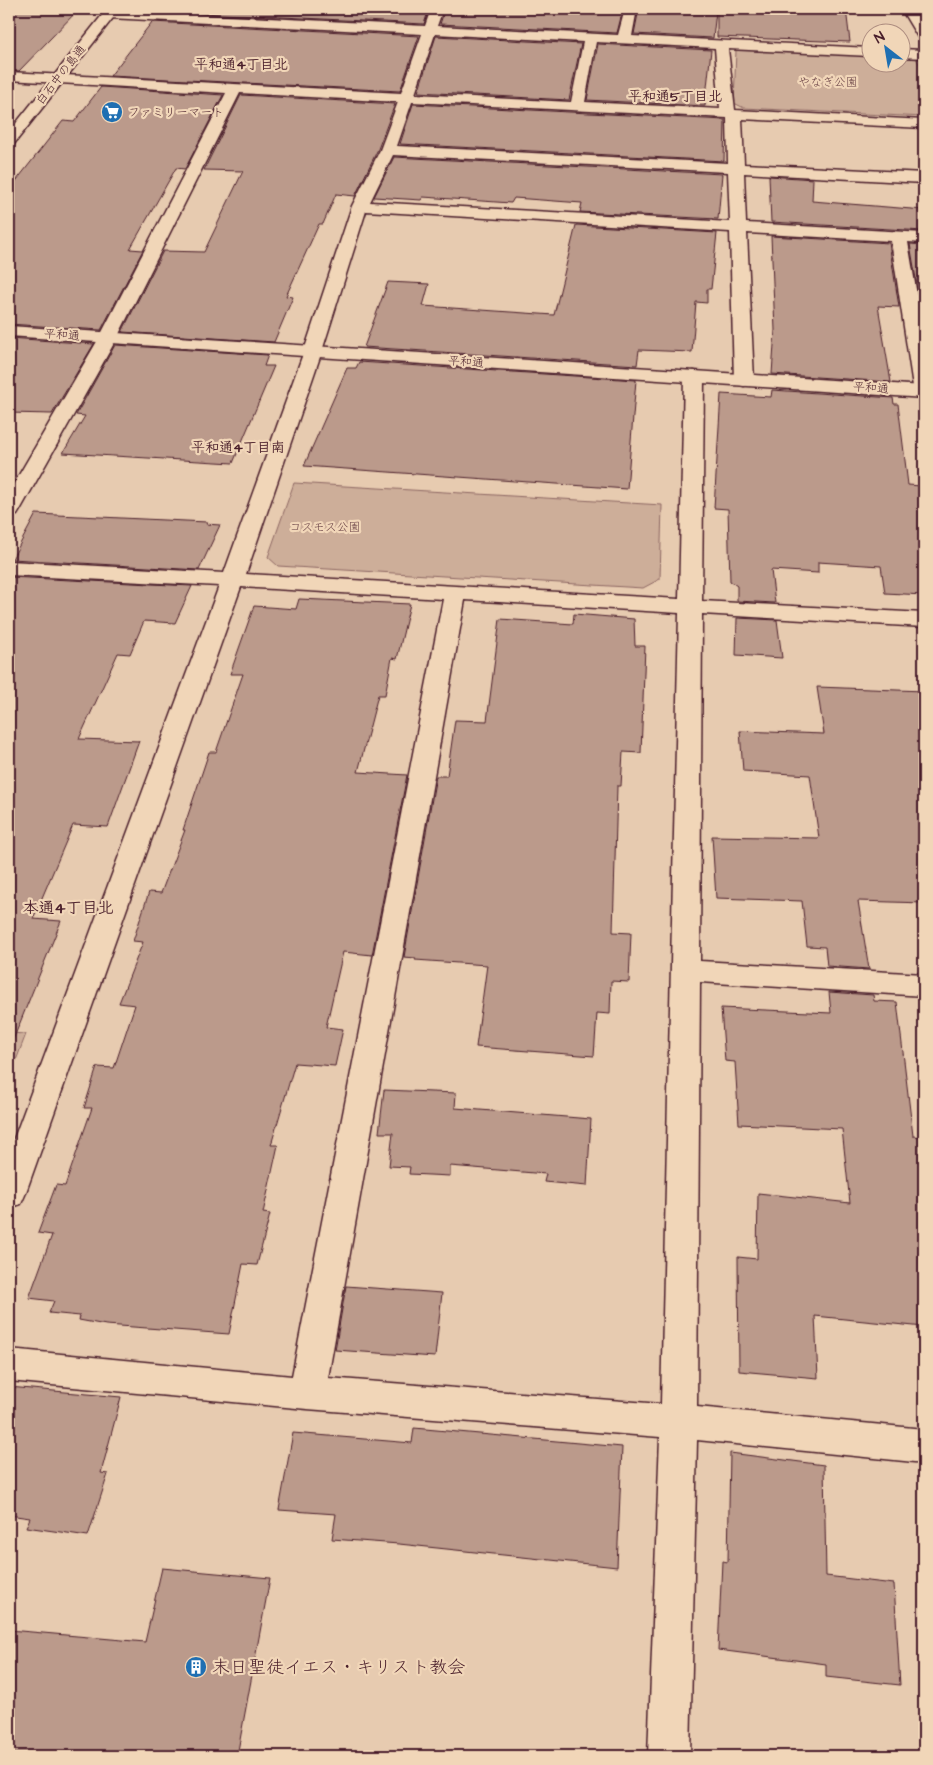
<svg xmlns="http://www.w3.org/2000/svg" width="933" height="1765" font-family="'Architects Daughter','Klee One',sans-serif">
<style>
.green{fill:#cdae99;stroke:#8c6662}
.building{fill:#bb9a8b;stroke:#4a1f2b}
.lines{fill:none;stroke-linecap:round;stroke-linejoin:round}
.minor-casing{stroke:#4a1f2b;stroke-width:3}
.tertiary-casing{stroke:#4a1f2b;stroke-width:3}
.minor{fill:#f1d6b8;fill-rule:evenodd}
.tertiary{fill:#f1d6b8;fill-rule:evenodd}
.labels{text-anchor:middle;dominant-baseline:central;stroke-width:4.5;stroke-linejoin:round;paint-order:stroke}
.far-street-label{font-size:12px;fill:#4a1f2b;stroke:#f1d6b8}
.far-park-label{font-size:12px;fill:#643c41;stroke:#f1d6b8}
.far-poi-label{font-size:12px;fill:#4a1f2b;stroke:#f1d6b8;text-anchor:start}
.far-neighbourhood-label{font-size:14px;font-weight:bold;fill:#4a1f2b;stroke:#f1d6b8}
.neighbourhood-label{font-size:16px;font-weight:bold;fill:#4a1f2b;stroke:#f1d6b8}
.near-poi-label{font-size:18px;fill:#4a1f2b;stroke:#f1d6b8;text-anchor:start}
</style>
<rect width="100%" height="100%" fill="#e7cbb0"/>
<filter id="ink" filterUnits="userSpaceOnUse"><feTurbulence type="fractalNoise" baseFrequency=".02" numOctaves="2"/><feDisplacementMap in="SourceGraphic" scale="10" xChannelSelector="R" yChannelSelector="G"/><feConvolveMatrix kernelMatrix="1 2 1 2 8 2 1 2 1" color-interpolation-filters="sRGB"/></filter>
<g filter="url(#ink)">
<path class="green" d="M 746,48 L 870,54 L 870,62 L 900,62 L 901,55 L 916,58 L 924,73 L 924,117 L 744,108 L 734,103 L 736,50 Z
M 294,483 L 662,505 L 660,579 L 643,588 L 278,566 L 268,557 Z
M 9,1033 L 26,1034 L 9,1079 Z"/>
<path class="building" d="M 9,9 L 79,9 L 19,71 L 9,70 Z
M 163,9 L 282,9 L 336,11 L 337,9 L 429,9 L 424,24 L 161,11 Z
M 445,9 L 623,9 L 617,33 L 440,24 Z
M 639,9 L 716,11 L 713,38 L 634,34 Z
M 717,9 L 846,9 L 850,42 L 717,37 Z
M 152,22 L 419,36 L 400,91 L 110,76 Z
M 436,36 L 581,44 L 569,100 L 418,92 Z
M 598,44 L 711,50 L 705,106 L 587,100 Z
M 101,87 L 223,95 L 185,169 L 176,168 L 130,249 L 143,250 L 101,330 L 9,324 L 9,190 L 63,121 L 74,122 Z
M 241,95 L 395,104 L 378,149 L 355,196 L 336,194 L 323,224 L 319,224 L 286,296 L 293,297 L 274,342 L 122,332 L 163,251 L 204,252 L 243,171 L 204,170 Z
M 413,104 L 725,120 L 724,161 L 400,144 Z
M 394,157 L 722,174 L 718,219 L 580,212 L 582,203 L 514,198 L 511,203 L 423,197 L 421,200 L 374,197 Z
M 769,176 L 813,179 L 812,201 L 924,210 L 924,231 L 771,222 Z
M 576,225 L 717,233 L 711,289 L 707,289 L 707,303 L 696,302 L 692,352 L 639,350 L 637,365 L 364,347 L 388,282 L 429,284 L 423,306 L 554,315 Z
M 771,236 L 889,243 L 899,307 L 878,306 L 891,382 L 772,374 L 775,330 Z
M 910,244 L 924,245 L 924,308 L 921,308 Z
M 9,338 L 94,344 L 52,414 L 9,413 Z
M 115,345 L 268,355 L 264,366 L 274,366 L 233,463 L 63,453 L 85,416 L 76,415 Z
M 359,362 L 636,380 L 627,489 L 304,466 L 347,368 L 356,368 Z
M 772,390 L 893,398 L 894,404 L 898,404 L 908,485 L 921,486 L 924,512 L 924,595 L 885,593 L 881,566 L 818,562 L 818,573 L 771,570 L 775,603 L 737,601 L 737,586 L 730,581 L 728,509 L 714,508 L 721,394 L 771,397 Z
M 36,514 L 207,522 L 206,524 L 220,525 L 199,570 L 12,559 Z
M 9,577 L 192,586 L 175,623 L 144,621 L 130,654 L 118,653 L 79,739 L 139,741 L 108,827 L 73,825 L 33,919 L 61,921 L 11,1045 L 9,1045 Z
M 299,599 L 410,604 L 397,659 L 392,658 L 385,695 L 378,695 L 358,772 L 407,775 L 372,955 L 343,952 L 326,1027 L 343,1029 L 335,1066 L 295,1063 L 271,1145 L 278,1145 L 263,1213 L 270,1214 L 257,1265 L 243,1264 L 229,1334 L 106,1325 L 79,1320 L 80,1316 L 49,1313 L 54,1301 L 29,1298 L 52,1235 L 38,1233 L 56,1185 L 65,1186 L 92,1108 L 84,1108 L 97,1067 L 114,1068 L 135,1005 L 119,1003 L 143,942 L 133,941 L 149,892 L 161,893 L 185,830 L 183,830 L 209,752 L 216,752 L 243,674 L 230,674 L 254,606 L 296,609 Z
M 574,614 L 634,619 L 635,646 L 645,646 L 641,753 L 623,752 L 621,786 L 617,786 L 613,932 L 631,933 L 629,982 L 611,981 L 610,1014 L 597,1013 L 594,1056 L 476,1047 L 487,965 L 415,960 L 416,958 L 404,957 L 436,776 L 447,776 L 455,720 L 487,721 L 500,619 L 573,624 Z
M 737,618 L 777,620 L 782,658 L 736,655 Z
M 817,687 L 924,691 L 924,903 L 858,901 L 869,969 L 827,966 L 825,947 L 807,946 L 802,901 L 716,898 L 712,836 L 819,838 L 810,775 L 743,771 L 740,731 L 824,734 Z
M 829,992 L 873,995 L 874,1001 L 897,1002 L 913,1136 L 921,1137 L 924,1159 L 924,1252 L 919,1251 L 924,1327 L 815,1316 L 818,1378 L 739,1371 L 738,1257 L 757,1259 L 758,1193 L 850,1203 L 842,1129 L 739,1124 L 735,1062 L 725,1061 L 721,1008 L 831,1013 Z
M 384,1090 L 456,1093 L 455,1108 L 591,1119 L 587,1186 L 544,1182 L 546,1174 L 450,1166 L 450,1176 L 409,1174 L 410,1167 L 389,1166 L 393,1133 L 379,1133 Z
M 346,1286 L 442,1293 L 435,1357 L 335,1350 Z
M 9,1387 L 121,1397 L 101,1473 L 108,1474 L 88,1536 L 26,1527 L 30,1518 L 9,1515 Z
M 414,1428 L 622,1447 L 617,1567 L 399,1544 L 332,1539 L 336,1514 L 279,1510 L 293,1433 L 412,1443 Z
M 730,1453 L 824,1465 L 826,1576 L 894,1584 L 900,1685 L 826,1677 L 826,1664 L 718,1650 L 722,1561 L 728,1562 Z
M 162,1568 L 270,1578 L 237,1756 L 9,1756 L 9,1630 L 145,1642 Z"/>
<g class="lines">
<g class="minor-casing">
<path id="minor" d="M 431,9 L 443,9 L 437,26 L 618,35 L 625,9 L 637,9 L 632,36 L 870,48 L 870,56 L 728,49 L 735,110 L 924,120 L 924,128 L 742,119 L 744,164 L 924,173 L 924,183 L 744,173 L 746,223 L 924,233 L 924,243 L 908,242 L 924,337 L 924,399 L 917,397 L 914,393 L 891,241 L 747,233 L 754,380 L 751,384 L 744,386 L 737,384 L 734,380 L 730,232 L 366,211 L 322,351 L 246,574 L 679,599 L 684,377 L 687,373 L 694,371 L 701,373 L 704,377 L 702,601 L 924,613 L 924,627 L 702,614 L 700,961 L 924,974 L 924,996 L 700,982 L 697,1407 L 924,1429 L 924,1463 L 697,1440 L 690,1756 L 648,1756 L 660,1437 L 307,1409 L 9,1381 L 9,1349 L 292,1376 L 443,599 L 241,587 L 25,1195 L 21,1204 L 9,1208 L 9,1152 L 219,586 L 9,575 L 9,561 L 224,573 L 304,351 L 352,206 L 380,150 L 398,102 L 240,93 L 117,338 L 20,510 L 17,515 L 9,516 L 9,492 L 99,338 L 226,93 L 9,80 L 9,72 L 401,93 L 422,34 L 109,18 L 103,14 L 109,10 L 425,26 ZM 435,34 L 583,42 L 571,102 L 415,94 ZM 596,42 L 715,48 L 720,109 L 585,102 ZM 412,102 L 727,118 L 728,163 L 397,146 ZM 393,155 L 728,172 L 730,222 L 370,202 ZM 465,600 L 679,613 L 661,1404 L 328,1378 Z
M 900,49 L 924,50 L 924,58 L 900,57 Z"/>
</g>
<g class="tertiary-casing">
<path id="tertiary" d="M 107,9 L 120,9 L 14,144 L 9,145 L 9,132 Z
M 901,9 L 913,9 L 924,26 L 924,40 L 919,39 Z
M 9,326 L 924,386 L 924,398 L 9,336 Z"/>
</g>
<use href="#minor" class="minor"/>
<use href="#tertiary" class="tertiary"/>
</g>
</g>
<defs>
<g id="supermarket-disc" transform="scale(1.125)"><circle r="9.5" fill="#1f6fb2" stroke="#f1d6b8"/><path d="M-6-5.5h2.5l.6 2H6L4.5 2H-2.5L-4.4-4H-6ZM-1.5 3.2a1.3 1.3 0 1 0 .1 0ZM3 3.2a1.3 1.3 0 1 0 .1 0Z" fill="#fff"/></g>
<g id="building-disc" transform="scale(1.125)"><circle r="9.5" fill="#1f6fb2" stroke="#f1d6b8"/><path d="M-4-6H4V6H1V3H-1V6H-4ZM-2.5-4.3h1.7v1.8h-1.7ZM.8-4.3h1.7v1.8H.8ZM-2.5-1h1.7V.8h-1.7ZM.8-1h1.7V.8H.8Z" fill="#fff"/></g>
</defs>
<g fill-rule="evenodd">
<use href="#supermarket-disc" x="112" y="112"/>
<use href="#building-disc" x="196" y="1667"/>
</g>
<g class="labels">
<g class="far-street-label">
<text transform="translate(61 75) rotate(-52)">白石中の島通</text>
<text transform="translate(62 335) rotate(4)">平和通</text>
<text transform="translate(466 362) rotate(4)">平和通</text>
<text transform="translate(871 388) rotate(4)">平和通</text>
</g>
<g class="far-park-label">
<text x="828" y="82">やなぎ公園</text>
<text x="325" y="527">コスモス公園</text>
</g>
<g class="far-poi-label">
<text x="128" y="112">ファミリーマート</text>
</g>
<g class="far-neighbourhood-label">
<text x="241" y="65">平和通4丁目北</text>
<text x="675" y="97">平和通5丁目北</text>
<text x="238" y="448">平和通4丁目南</text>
</g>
<g class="neighbourhood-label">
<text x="68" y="908">本通4丁目北</text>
</g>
<g class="near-poi-label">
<text x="212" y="1667">末日聖徒イエス・キリスト教会</text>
</g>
</g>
<rect width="933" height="1765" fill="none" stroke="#f1d6b8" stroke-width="30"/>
<rect x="15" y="15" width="903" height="1735" fill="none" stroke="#4a1f2b" stroke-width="2" filter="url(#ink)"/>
<g transform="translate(886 48) rotate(329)"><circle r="24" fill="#f1d6b8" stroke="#ae8d80"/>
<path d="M0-4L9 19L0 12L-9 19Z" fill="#1f6fb2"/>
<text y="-8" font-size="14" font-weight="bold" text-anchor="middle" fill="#4a1f2b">N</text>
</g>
</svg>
